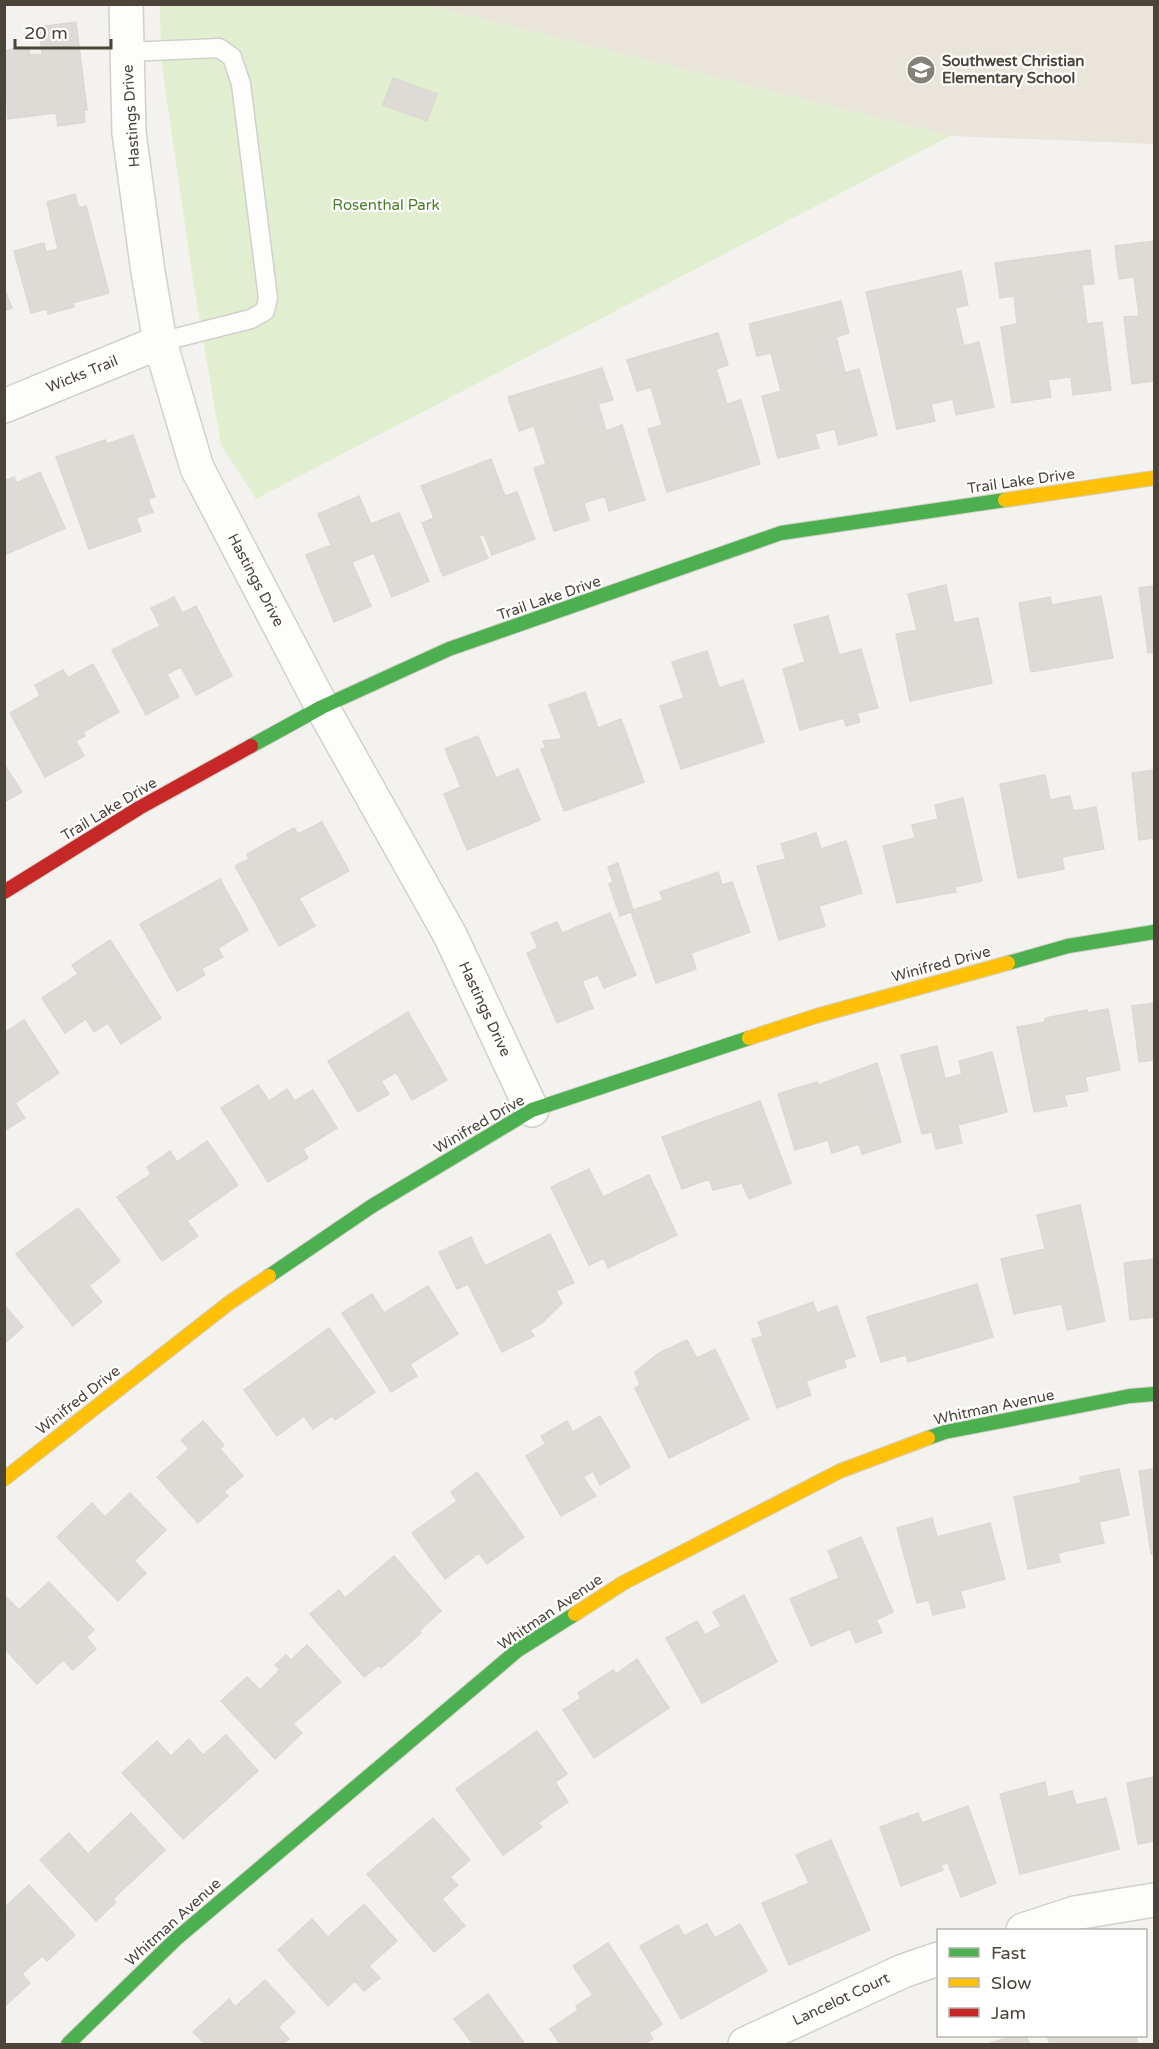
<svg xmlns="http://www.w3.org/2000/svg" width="1159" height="2049" font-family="'Varela Round',sans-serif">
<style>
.education{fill:#eae5da}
.green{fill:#e1eecf}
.building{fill:#dedbd6;stroke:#dcd9d4;stroke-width:1.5}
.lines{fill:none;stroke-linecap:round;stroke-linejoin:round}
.lane-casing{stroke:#d2d0cb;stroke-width:21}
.street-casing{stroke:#d2d0cb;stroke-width:36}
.fast-casing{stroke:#d3cfc5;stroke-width:16}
.slow-casing{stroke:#d3cfc5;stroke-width:16}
.jam-casing{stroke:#d3cfc5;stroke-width:16}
.lane{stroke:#fdfdfc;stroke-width:18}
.street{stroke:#fdfdfc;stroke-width:33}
.fast{stroke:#4caf50;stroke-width:14}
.slow{stroke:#ffc107;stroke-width:14}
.jam{stroke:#c62828;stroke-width:14}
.labels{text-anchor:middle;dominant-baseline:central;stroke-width:4.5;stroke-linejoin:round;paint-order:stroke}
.poi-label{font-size:15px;font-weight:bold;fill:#4b4439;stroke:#fff;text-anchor:start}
.street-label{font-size:15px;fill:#4b4439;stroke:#fff}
.park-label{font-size:15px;fill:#4a7f2a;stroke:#fff}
</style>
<rect width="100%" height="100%" fill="#f4f2ee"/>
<path class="education" d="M 426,5 L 1154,5 L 1154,144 L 950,136 Z"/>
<path class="green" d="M 160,5 L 426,5 L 950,136 L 256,499 L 221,445 L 193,280 L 161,59 Z"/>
<path class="building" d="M 76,22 L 87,110 L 84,110 L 85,122 L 58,126 L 56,113 L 8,119 L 4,51 L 21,47 L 29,49 L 30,55 L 42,54 L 39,27 Z
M 393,78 L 437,94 L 427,121 L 383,105 Z
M 75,194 L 79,208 L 86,206 L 109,293 L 72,303 L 74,307 L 48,314 L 47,309 L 31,313 L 14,251 L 44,243 L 46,252 L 58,249 L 47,202 Z
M 1154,241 L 1154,381 L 1132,384 L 1124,317 L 1139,316 L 1134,277 L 1119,279 L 1115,246 Z
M 1090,250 L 1094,284 L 1082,285 L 1087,324 L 1102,322 L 1111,390 L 1073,395 L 1071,377 L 1048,380 L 1051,397 L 1012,403 L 1001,327 L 1017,324 L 1014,296 L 1000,298 L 995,263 Z
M 961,271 L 968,305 L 955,308 L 964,346 L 979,342 L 994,407 L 956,415 L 953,399 L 931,404 L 935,421 L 897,429 L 866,292 Z
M 4,288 L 12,308 L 4,311 Z
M 841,301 L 849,333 L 836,337 L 845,373 L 859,369 L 877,435 L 839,445 L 835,429 L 815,434 L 819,448 L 778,458 L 762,396 L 781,391 L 771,353 L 757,356 L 749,324 Z
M 718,333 L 728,365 L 716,369 L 727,404 L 741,400 L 760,464 L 667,492 L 648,429 L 662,425 L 651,387 L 637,391 L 627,360 Z
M 602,368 L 613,400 L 598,404 L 606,431 L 622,425 L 645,500 L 609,511 L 605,496 L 584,503 L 589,520 L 554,531 L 534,468 L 546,464 L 534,426 L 519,431 L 508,397 Z
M 133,435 L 155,497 L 148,499 L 153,512 L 136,518 L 141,531 L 89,549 L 56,457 L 105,440 L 107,444 Z
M 491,459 L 505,496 L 517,492 L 535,539 L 492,555 L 484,535 L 479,536 L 488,558 L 443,576 L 422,523 L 434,518 L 421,486 Z
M 40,472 L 65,528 L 4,555 L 4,481 L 14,477 L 17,483 Z
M 359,496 L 371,524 L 399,513 L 429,581 L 392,597 L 374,553 L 352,562 L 371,606 L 334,622 L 306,555 L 331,545 L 318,514 Z
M 946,585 L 954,623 L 978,618 L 992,683 L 910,701 L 896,634 L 917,630 L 908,594 Z
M 1154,586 L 1154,652 L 1148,653 L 1139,588 Z
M 1101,596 L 1113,658 L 1031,672 L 1019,603 L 1050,597 L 1052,605 Z
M 174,597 L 182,613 L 196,606 L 232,676 L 196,695 L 181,667 L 167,674 L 179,697 L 146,715 L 112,650 L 160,626 L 151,608 Z
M 828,616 L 839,655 L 861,649 L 878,708 L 857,713 L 860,722 L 846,726 L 844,718 L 800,730 L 783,669 L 805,662 L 794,625 Z
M 707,651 L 719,688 L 743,680 L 764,742 L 681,769 L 660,706 L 684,698 L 672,662 Z
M 93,664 L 119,712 L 83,732 L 85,736 L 76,741 L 84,756 L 45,777 L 10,713 L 40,696 L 35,685 L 63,670 L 68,678 Z
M 585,692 L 598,728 L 621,719 L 644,782 L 564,811 L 541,749 L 546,748 L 543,741 L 562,739 L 549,705 Z
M 478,736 L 496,778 L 518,769 L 540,820 L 467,850 L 444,794 L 461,787 L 445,749 Z
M 4,764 L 22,792 L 4,802 Z
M 1154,770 L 1154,838 L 1139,840 L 1132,773 Z
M 1045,775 L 1050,800 L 1070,796 L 1073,811 L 1096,807 L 1104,849 L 1062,857 L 1064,869 L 1018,878 L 1000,784 Z
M 963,798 L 982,881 L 955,887 L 956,892 L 897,903 L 883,846 L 915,838 L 912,825 L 938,819 L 935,805 Z
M 322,822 L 349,871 L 299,898 L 315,926 L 279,946 L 235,866 L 249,859 L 247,854 L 294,828 L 298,834 Z
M 816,833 L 821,849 L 846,841 L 862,893 L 819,906 L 825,926 L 779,940 L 757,866 L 786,859 L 781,844 Z
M 618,863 L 633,910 L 663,900 L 660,892 L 718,872 L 722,885 L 732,882 L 750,932 L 691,953 L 696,969 L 656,983 L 631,912 L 620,916 L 609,884 L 613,882 L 608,867 Z
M 220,879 L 248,930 L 218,948 L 223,957 L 201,969 L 205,975 L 177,991 L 140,924 Z
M 610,913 L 636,975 L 604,988 L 598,975 L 582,981 L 593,1008 L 557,1023 L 527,953 L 538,948 L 531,933 L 557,922 L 562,933 Z
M 110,940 L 161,1018 L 121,1044 L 108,1023 L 94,1032 L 86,1019 L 65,1033 L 42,998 L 78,974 L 72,965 Z
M 1154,1003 L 1154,1060 L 1139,1062 L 1132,1006 Z
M 1108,1009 L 1120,1070 L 1085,1077 L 1088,1091 L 1064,1095 L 1067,1106 L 1034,1112 L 1017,1027 L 1045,1022 L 1045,1018 L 1087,1010 L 1087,1013 Z
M 408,1012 L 447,1080 L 412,1100 L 396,1072 L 381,1081 L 389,1094 L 358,1112 L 328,1061 Z
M 24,1020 L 59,1073 L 15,1103 L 25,1118 L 4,1131 L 4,1033 Z
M 937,1046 L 945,1079 L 962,1074 L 959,1061 L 992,1052 L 1007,1112 L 958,1125 L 962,1143 L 936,1149 L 932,1132 L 922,1134 L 901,1055 Z
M 877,1063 L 901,1142 L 862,1154 L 859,1144 L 832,1153 L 828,1140 L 795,1150 L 778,1094 L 817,1082 L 818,1085 Z
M 258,1085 L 269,1101 L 287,1089 L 295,1101 L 313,1090 L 337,1128 L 303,1149 L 308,1158 L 268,1182 L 221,1108 Z
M 760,1101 L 791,1183 L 749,1199 L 742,1183 L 713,1190 L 709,1179 L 682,1189 L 662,1137 Z
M 207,1141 L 238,1185 L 187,1221 L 198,1236 L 162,1261 L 117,1197 L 151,1174 L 147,1167 L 170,1151 L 177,1162 Z
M 589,1169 L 603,1197 L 649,1175 L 677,1235 L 608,1268 L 604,1258 L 589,1265 L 551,1187 Z
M 1080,1205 L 1105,1321 L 1067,1330 L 1062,1304 L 1014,1314 L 1001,1259 L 1045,1249 L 1037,1215 Z
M 78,1208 L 120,1261 L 89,1286 L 102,1302 L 73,1326 L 16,1254 Z
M 550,1234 L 574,1283 L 556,1291 L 562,1303 L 541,1324 L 530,1330 L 534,1336 L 502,1352 L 468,1284 L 457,1289 L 439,1252 L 471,1237 L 485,1266 Z
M 1154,1259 L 1154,1317 L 1130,1320 L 1124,1263 Z
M 977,1284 L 993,1337 L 908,1362 L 906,1355 L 881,1362 L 867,1317 Z
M 428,1286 L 458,1334 L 410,1364 L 417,1376 L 391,1392 L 342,1313 L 372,1294 L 384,1313 Z
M 813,1302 L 817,1313 L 837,1306 L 855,1356 L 844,1360 L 846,1367 L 806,1381 L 811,1395 L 777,1408 L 752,1339 L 763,1336 L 758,1322 Z
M 4,1305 L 23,1327 L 4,1344 Z
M 329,1328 L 375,1392 L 335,1420 L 332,1416 L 313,1429 L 304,1416 L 277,1436 L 244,1390 Z
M 687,1340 L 697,1358 L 715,1349 L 749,1419 L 669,1458 L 635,1388 L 640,1385 L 635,1372 L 659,1353 Z
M 600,1416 L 630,1467 L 600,1485 L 593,1471 L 583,1477 L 596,1496 L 561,1516 L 526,1456 L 546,1444 L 541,1436 L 567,1421 L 573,1432 Z
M 203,1421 L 224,1445 L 220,1449 L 243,1476 L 224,1492 L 228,1496 L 198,1523 L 157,1477 L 189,1449 L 181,1440 Z
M 1119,1469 L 1129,1515 L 1099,1522 L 1104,1543 L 1058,1553 L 1060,1562 L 1028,1569 L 1014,1497 L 1081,1483 L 1080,1477 Z
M 1154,1469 L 1154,1554 L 1151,1554 L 1139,1471 Z
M 477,1472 L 524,1537 L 487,1564 L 479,1553 L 445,1579 L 412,1533 L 457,1501 L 451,1492 Z
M 130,1493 L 166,1530 L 134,1561 L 146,1573 L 118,1601 L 57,1537 L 92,1503 L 105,1517 Z
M 932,1518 L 937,1537 L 990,1523 L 1005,1579 L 960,1591 L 965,1607 L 933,1615 L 929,1600 L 917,1603 L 897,1528 Z
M 861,1537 L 893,1612 L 876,1620 L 882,1632 L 856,1643 L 850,1629 L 811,1646 L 790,1599 L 839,1578 L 828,1551 Z
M 394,1556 L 441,1611 L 419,1631 L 421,1633 L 381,1668 L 379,1665 L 364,1677 L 310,1614 L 339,1590 L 345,1598 Z
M 49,1582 L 94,1630 L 86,1637 L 96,1649 L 73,1670 L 63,1660 L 37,1684 L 4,1648 L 4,1595 L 19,1610 Z
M 744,1595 L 777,1662 L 702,1703 L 666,1638 L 697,1621 L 705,1635 L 721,1626 L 713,1612 Z
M 307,1645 L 341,1682 L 293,1724 L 302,1733 L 275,1759 L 221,1701 L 247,1677 L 260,1690 L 280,1670 L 275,1665 L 286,1655 L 291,1660 Z
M 637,1659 L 669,1708 L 594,1758 L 563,1710 L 581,1698 L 578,1693 L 613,1670 L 616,1674 Z
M 537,1731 L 567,1774 L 555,1782 L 568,1802 L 538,1823 L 542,1827 L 503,1855 L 456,1789 Z
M 226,1735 L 258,1771 L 183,1839 L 122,1773 L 157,1741 L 171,1756 L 189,1739 L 203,1755 Z
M 1154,1777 L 1154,1841 L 1138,1844 L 1127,1783 Z
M 1045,1782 L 1048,1797 L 1072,1791 L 1076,1805 L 1106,1798 L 1119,1849 L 1020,1874 L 1000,1794 Z
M 968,1806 L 996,1883 L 961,1897 L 948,1863 L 941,1865 L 943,1870 L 901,1886 L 880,1827 L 918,1813 L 922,1823 Z
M 131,1813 L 165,1850 L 113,1899 L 116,1902 L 96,1921 L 40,1860 L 69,1833 L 88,1854 Z
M 433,1818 L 470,1860 L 450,1877 L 458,1885 L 442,1899 L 465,1926 L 434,1952 L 367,1874 Z
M 831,1840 L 870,1930 L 789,1965 L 762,1903 L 809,1883 L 796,1855 Z
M 29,1885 L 75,1935 L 47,1961 L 42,1956 L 22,1974 L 30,1983 L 4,2007 L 4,1913 L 7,1911 L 4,1908 Z
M 364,1904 L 397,1941 L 369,1966 L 380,1978 L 364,1991 L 355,1981 L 328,2006 L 278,1950 L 312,1919 L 328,1937 Z
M 707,1924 L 715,1938 L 740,1924 L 767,1971 L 681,2019 L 640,1946 L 678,1925 L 684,1936 Z
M 608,1943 L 662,2024 L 649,2033 L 653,2039 L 644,2044 L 560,2044 L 550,2029 L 578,2010 L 576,2006 L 593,1995 L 573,1966 Z
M 265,1980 L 295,2012 L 278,2027 L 289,2039 L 283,2044 L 205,2044 L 193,2032 L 229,1999 L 235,2007 Z
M 488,1994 L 525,2044 L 473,2044 L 454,2019 Z
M 1012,2036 L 1026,2036 L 1030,2044 L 988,2044 Z
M 1047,2036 L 1136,2036 L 1138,2044 L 1050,2044 Z"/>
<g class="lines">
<g class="lane-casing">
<path id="lane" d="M 127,52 L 219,48 L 232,57 L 241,84 L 268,298 L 265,311 L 251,319 L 160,342"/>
</g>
<g class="street-casing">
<path id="street" d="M 126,4 L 129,133 L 148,272 L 160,342 L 197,468 L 322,707 L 450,935 L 532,1110
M 4,406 L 160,342
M 1023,1930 L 1075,1913 L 1154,1900
M 745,2044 L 903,1971 L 938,1959"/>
</g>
<g class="fast-casing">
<path id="fast" d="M 251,746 L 322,707 L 449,649 L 781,533 L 1005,500
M 1008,963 L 1068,946 L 1154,932
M 269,1276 L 372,1206 L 532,1110 L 749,1038
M 928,1438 L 945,1432 L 1130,1396 L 1154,1394
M 68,2044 L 176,1939 L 518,1650 L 575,1614"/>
</g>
<g class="slow-casing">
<path id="slow" d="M 1005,500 L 1154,478
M 749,1038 L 816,1016 L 1008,963
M 4,1479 L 229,1303 L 269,1276
M 575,1614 L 623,1583 L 840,1471 L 928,1438"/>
</g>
<g class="jam-casing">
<path id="jam" d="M 4,892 L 139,808 L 251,746"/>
</g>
<use href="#lane" class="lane"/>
<use href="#street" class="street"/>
<use href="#fast" class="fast"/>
<use href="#slow" class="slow"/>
<use href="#jam" class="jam"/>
</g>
<defs>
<g id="school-disc" transform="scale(1.5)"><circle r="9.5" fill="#868178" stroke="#fff"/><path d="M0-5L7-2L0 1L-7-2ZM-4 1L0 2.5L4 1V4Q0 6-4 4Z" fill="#fff"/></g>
</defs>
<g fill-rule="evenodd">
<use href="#school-disc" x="921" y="70"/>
</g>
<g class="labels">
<g class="poi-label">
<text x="942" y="61">Southwest Christian<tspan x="942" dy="17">Elementary School</tspan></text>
</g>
<g class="street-label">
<text transform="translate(131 116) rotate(-94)">Hastings Drive</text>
<text transform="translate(82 374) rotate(-22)">Wicks Trail</text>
<text transform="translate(1021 481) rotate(-8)">Trail Lake Drive</text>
<text transform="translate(256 580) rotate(62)">Hastings Drive</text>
<text transform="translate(549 598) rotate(-19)">Trail Lake Drive</text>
<text transform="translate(109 809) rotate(-31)">Trail Lake Drive</text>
<text transform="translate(941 964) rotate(-15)">Winifred Drive</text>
<text transform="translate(485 1009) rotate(65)">Hastings Drive</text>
<text transform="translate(479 1124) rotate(-30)">Winifred Drive</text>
<text transform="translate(78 1400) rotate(-38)">Winifred Drive</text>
<text transform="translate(994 1407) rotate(-12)">Whitman Avenue</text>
<text transform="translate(550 1612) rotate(-34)">Whitman Avenue</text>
<text transform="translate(173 1922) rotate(-42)">Whitman Avenue</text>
<text transform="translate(841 1999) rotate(-25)">Lancelot Court</text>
</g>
<g class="park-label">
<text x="386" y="205">Rosenthal Park</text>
</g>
</g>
<rect width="1159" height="2049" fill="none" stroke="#4b4439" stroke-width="12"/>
<rect x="937" y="1929" width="210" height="108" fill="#ffffff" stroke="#b7b4b0" stroke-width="1.5"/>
<rect x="949" y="1948" width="30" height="9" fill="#4caf50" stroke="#b7b4b0" stroke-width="1.5"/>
<text x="991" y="1959" font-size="18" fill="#4b4439">Fast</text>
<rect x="949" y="1978" width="30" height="9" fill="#ffc107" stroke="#b7b4b0" stroke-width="1.5"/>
<text x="991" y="1989" font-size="18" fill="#4b4439">Slow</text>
<rect x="949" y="2008" width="30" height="9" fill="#c62828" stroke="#b7b4b0" stroke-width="1.5"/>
<text x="991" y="2019" font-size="18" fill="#4b4439">Jam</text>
<path d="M15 39v9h96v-9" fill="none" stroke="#4b4439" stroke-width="3"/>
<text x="24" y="39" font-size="18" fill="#4b4439" stroke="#ffffff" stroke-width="4.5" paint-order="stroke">20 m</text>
</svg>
